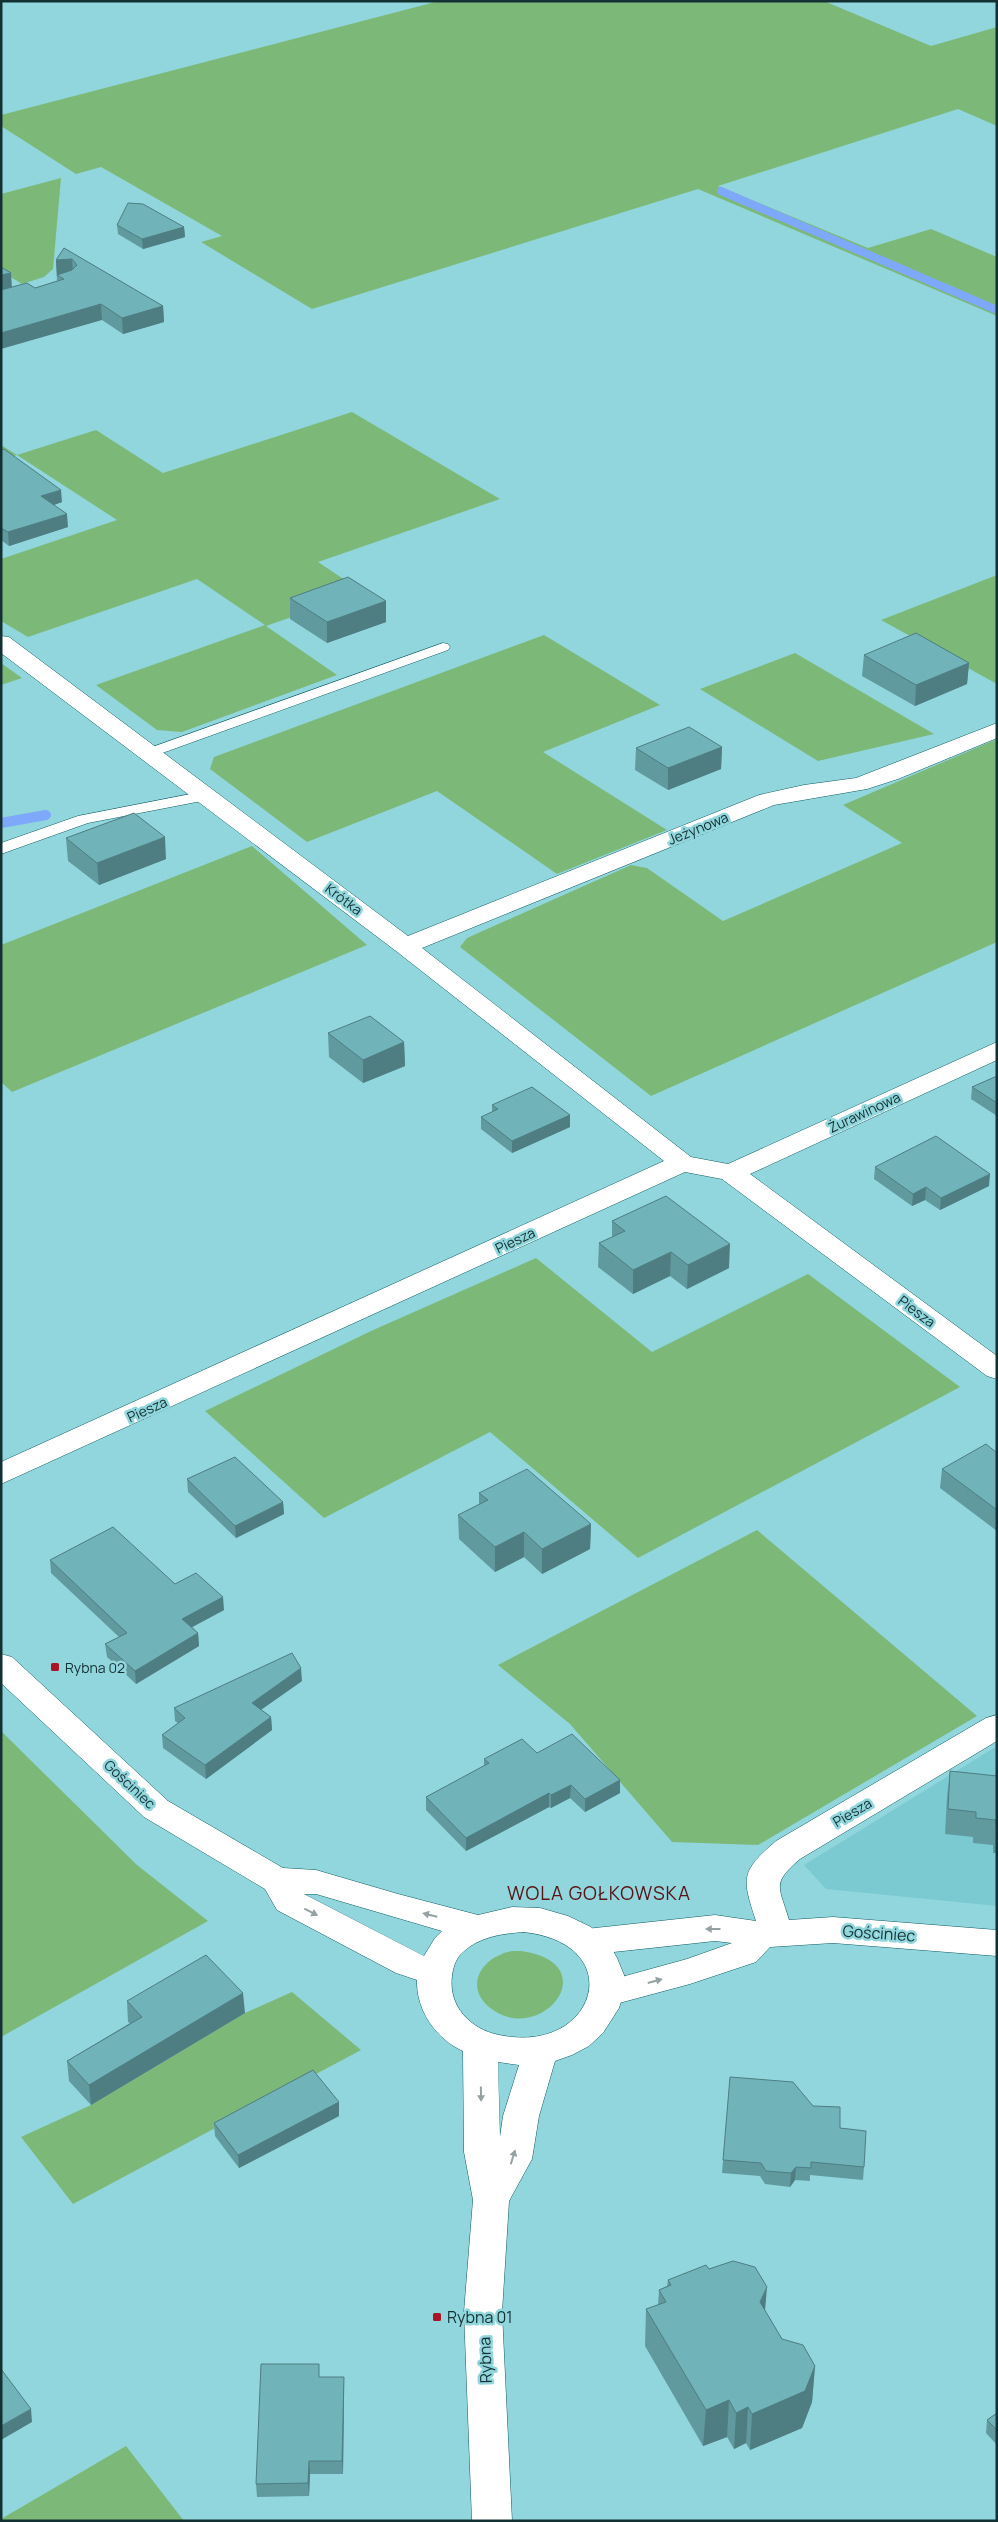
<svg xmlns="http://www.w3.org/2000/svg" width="998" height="2522" font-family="Manrope,sans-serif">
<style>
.built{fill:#7bcad2}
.green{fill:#7cb979}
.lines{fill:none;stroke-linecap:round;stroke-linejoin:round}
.stream-far1{stroke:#7ea8fa;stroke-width:8}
.stream{stroke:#7ea8fa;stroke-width:10}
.lane-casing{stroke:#0f5c61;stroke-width:1}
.street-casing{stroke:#0f5c61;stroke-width:1}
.secondary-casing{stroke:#0f5c61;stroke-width:1}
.lane{fill:#fff;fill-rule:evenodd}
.street{fill:#fff;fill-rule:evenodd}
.secondary{fill:#fff;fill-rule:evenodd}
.wall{fill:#609a9f}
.shaded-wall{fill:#4e7d82}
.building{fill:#70b3b9;stroke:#4e7d82}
.oneway{fill:#95a2a3}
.poi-dot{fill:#aa1526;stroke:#91d6dc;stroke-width:2}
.labels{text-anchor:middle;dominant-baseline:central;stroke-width:5;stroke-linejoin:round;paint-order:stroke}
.street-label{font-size:14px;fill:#133032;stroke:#91d6dc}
.poi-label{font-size:14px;fill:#133032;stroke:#91d6dc;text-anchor:start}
.near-street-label{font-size:16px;fill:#133032;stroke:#91d6dc}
.near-poi-label{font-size:16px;fill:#133032;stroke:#91d6dc;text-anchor:start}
.near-quarter-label{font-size:19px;letter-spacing:1px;fill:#581417;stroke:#91d6dc}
</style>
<rect width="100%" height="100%" fill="#91d6dc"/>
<path class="built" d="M 997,1746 L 997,1906 L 826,1889 L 804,1865 Z"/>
<path class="green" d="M 439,1 L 824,1 L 931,46 L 997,27 L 997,126 L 958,109 L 718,186 L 868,248 L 931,229 L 997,257 L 997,316 L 698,189 L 312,309 L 201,242 L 222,236 L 101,167 L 76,174 L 1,126 L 1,115 Z
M 61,178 L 53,269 L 44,277 L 22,284 L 1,271 L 1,194 Z
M 352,412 L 500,499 L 318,562 L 363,592 L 266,626 L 337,675 L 182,732 L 157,730 L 96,685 L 265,625 L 197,579 L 28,637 L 1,621 L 1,559 L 117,520 L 17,455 L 1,460 L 1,445 L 17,455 L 96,430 L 163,473 Z
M 997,575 L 997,684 L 881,620 Z
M 544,635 L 660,705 L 543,752 L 667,830 L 557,874 L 437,791 L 307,842 L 210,769 L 214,757 Z
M 795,653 L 934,734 L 818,761 L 700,689 Z
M 1,663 L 22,678 L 1,685 Z
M 997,739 L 997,942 L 651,1096 L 460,947 L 467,938 L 631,865 L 647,868 L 723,921 L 902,843 L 843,805 Z
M 252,846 L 367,945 L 12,1092 L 1,1082 L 1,945 Z
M 536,1258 L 652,1352 L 808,1274 L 960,1387 L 638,1558 L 490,1432 L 324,1518 L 205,1411 L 371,1331 Z
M 757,1530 L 977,1716 L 758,1845 L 672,1842 L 570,1724 L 498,1665 Z
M 1,1731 L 137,1865 L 208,1921 L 1,2037 Z
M 521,1951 C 608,1963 541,2049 489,2007 C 467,1989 478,1963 502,1954 C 507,1951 515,1951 521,1951 Z
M 292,1992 L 361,2050 L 73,2204 L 21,2137 L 91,2105 L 245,2013 Z
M 126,2446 L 184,2521 L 1,2521 L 1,2519 Z"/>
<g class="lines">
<path class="stream-far1" d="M 721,191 L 997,310"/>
<path class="stream" d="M 1,823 L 46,815"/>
<g class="lane-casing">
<path id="lane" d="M 443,643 L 448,644 L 450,647 L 448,650 L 154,756 L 149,758 L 141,753 L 144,750 Z
M 206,791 L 212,793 L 214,796 L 212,799 L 88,823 L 1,854 L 1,843 L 78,816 Z"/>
</g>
<g class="street-casing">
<path id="street" d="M 1,636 L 9,637 L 408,936 L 759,795 L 804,785 L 856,778 L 997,723 L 997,738 L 898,779 L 867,789 L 774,805 L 422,948 L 691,1157 L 728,1164 L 997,1042 L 997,1060 L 750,1174 L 997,1356 L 997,1379 L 987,1376 L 722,1179 L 685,1172 L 1,1484 L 1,1462 L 664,1161 L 396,951 L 1,653 Z
M 997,1715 L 997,1741 L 800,1859 C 771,1884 779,1886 789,1920 L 833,1917 L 997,1930 L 997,1956 L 833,1943 L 770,1947 L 756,1962 L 690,1984 L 608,2006 L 596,2002 L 591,1993 L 596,1984 L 687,1959 L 732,1943 L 715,1941 L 586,1955 L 574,1951 L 569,1942 L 574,1933 L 586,1929 L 715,1915 L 756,1921 C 742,1878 740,1872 776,1841 L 986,1718 Z"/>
</g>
<g class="secondary-casing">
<path id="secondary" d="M 1,1654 L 12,1657 L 168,1801 L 283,1868 L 316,1870 L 398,1894 L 478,1915 L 512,1907 L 540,1908 L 568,1916 L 591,1927 L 612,1949 L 617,1958 L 624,1975 L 624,1992 L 619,2008 L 603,2033 L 589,2046 L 572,2055 L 555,2061 L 539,2116 L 532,2159 L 509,2201 L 502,2312 L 512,2521 L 472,2521 L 464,2312 L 473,2200 L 464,2152 L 463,2051 C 436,2039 416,2010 417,1980 L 396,1973 L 277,1910 L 265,1889 L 144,1817 L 1,1683 ZM 304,1894 L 316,1894 L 442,1931 L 435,1938 L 424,1956 ZM 523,1932 C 631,1943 596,2056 499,2035 C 470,2029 448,2006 452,1976 C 453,1968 455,1961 460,1955 C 477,1937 500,1934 523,1932 ZM 498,2062 L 519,2065 L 503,2116 L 500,2137 Z"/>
</g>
<use href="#lane" class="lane"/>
<use href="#street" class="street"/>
<use href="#secondary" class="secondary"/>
</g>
<path class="wall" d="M 117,225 L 184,227 L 185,237 L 143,249 L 118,234 Z
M 64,248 L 163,306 L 164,322 L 123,334 L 102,320 L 12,287 L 35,288 L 57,281 L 56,260 Z
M 1,450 L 62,502 L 54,505 L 68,527 L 9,546 L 1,540 Z
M 290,598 L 386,601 L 386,622 L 327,643 L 290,619 Z
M 864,655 L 969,663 L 967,684 L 915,706 L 862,676 Z
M 722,747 L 721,769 L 668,790 L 635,770 L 636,748 Z
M 66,838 L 166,859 L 99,885 L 68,861 Z
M 328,1033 L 404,1042 L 405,1066 L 363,1083 L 329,1057 Z
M 997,1076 L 997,1116 L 971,1099 L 972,1087 Z
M 492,1105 L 570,1115 L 570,1127 L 512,1153 L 481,1129 L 481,1117 L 492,1112 Z
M 875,1167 L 989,1186 L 940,1210 L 925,1200 L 912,1206 L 874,1179 Z
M 612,1221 L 729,1268 L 687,1289 L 670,1276 L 633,1294 L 598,1267 L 599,1243 L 612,1237 Z
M 997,1453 L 997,1531 L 940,1488 L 942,1469 Z
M 187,1479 L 283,1502 L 284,1514 L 236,1538 L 188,1492 Z
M 479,1493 L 591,1524 L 590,1549 L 542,1574 L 524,1557 L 495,1572 L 459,1539 L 458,1515 L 479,1504 Z
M 50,1560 L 175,1584 L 224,1610 L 192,1627 L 198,1633 L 199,1646 L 136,1684 L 107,1657 L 105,1644 L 119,1637 L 51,1573 Z
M 302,1681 L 261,1710 L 271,1717 L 272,1730 L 206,1779 L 163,1748 L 162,1735 L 178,1723 L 175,1721 L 174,1708 Z
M 537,1753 L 620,1793 L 585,1812 L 570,1798 L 551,1808 L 549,1807 L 466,1851 L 426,1810 L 426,1797 L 484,1766 L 484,1759 Z
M 950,1771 L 997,1776 L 997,1853 L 993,1853 L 993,1845 L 973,1843 L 973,1837 L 945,1834 L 947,1797 Z
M 127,2001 L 245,2013 L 91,2105 L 69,2081 L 67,2061 L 130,2023 L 128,2022 Z
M 813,2106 L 840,2128 L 864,2167 L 863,2180 L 810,2175 L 810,2181 L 795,2180 L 790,2187 L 765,2184 L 760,2176 L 722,2173 L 723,2160 Z
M 339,2116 L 239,2168 L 215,2136 L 214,2123 Z
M 709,2269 L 765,2311 L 782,2339 L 815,2366 L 812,2402 L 802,2428 L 750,2450 L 746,2443 L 734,2449 L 727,2437 L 703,2446 L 645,2346 L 646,2309 L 658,2305 L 659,2290 L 667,2286 L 668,2280 Z
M 319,2377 L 344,2377 L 344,2390 L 343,2474 L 310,2474 L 309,2496 L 257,2497 L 256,2484 Z
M 997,2413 L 997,2445 L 986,2433 L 987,2420 Z"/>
<path class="shaded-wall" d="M 184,227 L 185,237 L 143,249 L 142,239 Z
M 72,259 L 73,274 L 57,276 L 56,260 Z
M 11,273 L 12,288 L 1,291 L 1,275 Z
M 101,304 L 102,320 L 1,349 L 1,333 Z
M 163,306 L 164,322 L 123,334 L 122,318 Z
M 61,490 L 62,502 L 42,509 L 41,496 Z
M 67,514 L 68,527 L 9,546 L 8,532 Z
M 386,601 L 386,622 L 327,643 L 327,622 Z
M 969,663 L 967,684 L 915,706 L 916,685 Z
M 722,747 L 721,769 L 668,790 L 668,768 Z
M 165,837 L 166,859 L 99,885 L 97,863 Z
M 404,1042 L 405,1066 L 363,1083 L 363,1060 Z
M 570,1115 L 570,1127 L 512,1153 L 512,1141 Z
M 990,1174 L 989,1186 L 940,1210 L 941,1198 Z
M 926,1187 L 925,1200 L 912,1206 L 913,1194 Z
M 730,1244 L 729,1268 L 687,1289 L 688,1265 Z
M 671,1252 L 670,1276 L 633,1294 L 633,1270 Z
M 283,1502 L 284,1514 L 236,1538 L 235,1526 Z
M 591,1524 L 590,1549 L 542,1574 L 542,1549 Z
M 524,1532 L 524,1557 L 495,1572 L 495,1547 Z
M 223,1597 L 224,1610 L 183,1632 L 182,1619 Z
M 198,1633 L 199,1646 L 136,1684 L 135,1671 Z
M 301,1668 L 302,1681 L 252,1716 L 252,1703 Z
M 271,1717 L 272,1730 L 206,1779 L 205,1765 Z
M 620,1780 L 620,1793 L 585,1812 L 585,1799 Z
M 571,1785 L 570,1798 L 551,1808 L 551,1795 Z
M 549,1793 L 549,1807 L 466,1851 L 466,1838 Z
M 243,1993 L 245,2013 L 91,2105 L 89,2085 Z
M 339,2102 L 339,2116 L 239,2168 L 238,2155 Z
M 796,2167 L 795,2180 L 790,2187 L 791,2173 Z
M 767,2287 L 764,2323 L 760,2302 Z
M 815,2366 L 812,2402 L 802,2428 L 750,2450 L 752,2414 Z
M 344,2377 L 344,2390 L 343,2474 L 342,2461 Z
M 729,2400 L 727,2437 L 703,2446 L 706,2410 Z
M 748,2407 L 746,2443 L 734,2449 L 736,2413 Z
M 31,2409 L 32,2422 L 1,2440 L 1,2426 Z
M 309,2461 L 310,2474 L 309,2496 L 308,2483 Z"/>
<path class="building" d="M 128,203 L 143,204 L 184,227 L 142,239 L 117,225 Z
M 64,248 L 163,306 L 122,318 L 101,304 L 1,333 L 1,290 L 27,283 L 35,288 L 64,279 L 57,275 L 72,270 L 77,265 L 72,259 L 56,260 Z
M 1,267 L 11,273 L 1,275 Z
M 4,449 L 61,490 L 41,496 L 67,514 L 8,532 L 1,528 L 1,450 Z
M 348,577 L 386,601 L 327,622 L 290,598 Z
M 916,633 L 969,663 L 916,685 L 864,655 Z
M 689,727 L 722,747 L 668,768 L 636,748 Z
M 134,813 L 165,837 L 97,863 L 66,838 Z
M 370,1016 L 404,1042 L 363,1060 L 328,1033 Z
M 997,1076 L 997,1103 L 972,1087 Z
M 532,1087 L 570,1115 L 512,1141 L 481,1117 L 498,1109 L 492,1105 Z
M 936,1136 L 990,1174 L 941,1198 L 926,1187 L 913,1194 L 875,1167 Z
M 666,1196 L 730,1244 L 688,1265 L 671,1252 L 633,1270 L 599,1243 L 625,1231 L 612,1221 Z
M 986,1444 L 997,1453 L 997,1510 L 942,1469 Z
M 235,1457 L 283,1502 L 235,1526 L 187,1479 Z
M 527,1469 L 591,1524 L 542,1549 L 524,1532 L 495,1547 L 458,1515 L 488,1500 L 479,1493 Z
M 113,1527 L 175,1584 L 196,1573 L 223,1597 L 182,1619 L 198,1633 L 135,1671 L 105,1644 L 127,1633 L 50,1560 Z
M 292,1653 L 301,1668 L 252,1703 L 271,1717 L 205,1765 L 162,1735 L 185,1718 L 174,1708 Z
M 572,1734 L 620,1780 L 585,1799 L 571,1785 L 551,1795 L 549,1793 L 466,1838 L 426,1797 L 489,1763 L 484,1759 L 522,1739 L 537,1753 Z
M 950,1771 L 997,1776 L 997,1828 L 996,1828 L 996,1820 L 976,1818 L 976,1812 L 948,1809 Z
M 206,1955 L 243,1993 L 89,2085 L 67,2061 L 142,2017 L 127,2001 Z
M 313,2070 L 339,2102 L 238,2155 L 214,2123 Z
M 730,2077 L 793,2082 L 813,2106 L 840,2107 L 840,2128 L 866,2131 L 864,2167 L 811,2162 L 811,2168 L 796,2167 L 791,2173 L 766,2171 L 761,2163 L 723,2160 Z
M 733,2261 L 755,2267 L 767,2287 L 760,2302 L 782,2339 L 803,2345 L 815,2366 L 805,2391 L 752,2414 L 748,2407 L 736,2413 L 729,2400 L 706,2410 L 646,2309 L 666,2302 L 659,2290 L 671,2285 L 668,2280 L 706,2265 L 709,2269 Z
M 261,2364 L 319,2364 L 319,2377 L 344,2377 L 342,2461 L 309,2461 L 308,2483 L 256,2484 Z
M 1,2369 L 31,2409 L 1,2426 Z
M 997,2413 L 997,2430 L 987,2420 Z"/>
<defs><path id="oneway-solid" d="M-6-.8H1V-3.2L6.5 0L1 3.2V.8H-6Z" transform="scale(1.25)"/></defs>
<g class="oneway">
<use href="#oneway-solid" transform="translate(311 1912) rotate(27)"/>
<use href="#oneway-solid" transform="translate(430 1915) rotate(-166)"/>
<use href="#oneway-solid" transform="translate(713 1929) rotate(180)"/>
<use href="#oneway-solid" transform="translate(655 1981) rotate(-15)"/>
<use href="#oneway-solid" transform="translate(481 2094) rotate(89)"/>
<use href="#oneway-solid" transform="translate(513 2157) rotate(-73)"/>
</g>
<g class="poi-dot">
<rect x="50" y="1662" width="10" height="10" rx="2.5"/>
<rect x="432" y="2312" width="10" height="10" rx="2.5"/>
</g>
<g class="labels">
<g class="street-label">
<text transform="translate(698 828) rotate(-22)">Jeżynowa</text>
<text transform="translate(344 899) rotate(37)">Krótka</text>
<text transform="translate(864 1112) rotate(-25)">Żurawinowa</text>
<text transform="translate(515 1240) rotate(-25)">Piesza</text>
<text transform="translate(917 1311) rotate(37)">Piesza</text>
<text transform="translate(147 1409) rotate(-24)">Piesza</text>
<text transform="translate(130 1784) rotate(43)">Gościniec</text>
<text transform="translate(852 1812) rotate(-31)">Piesza</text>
</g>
<g class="poi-label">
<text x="65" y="1667">Rybna 02</text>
</g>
<g class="near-street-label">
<text transform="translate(879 1933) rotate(4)">Gościniec</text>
<text transform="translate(485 2360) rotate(-92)">Rybna</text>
</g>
<g class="near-poi-label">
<text x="447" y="2317">Rybna 01</text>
</g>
<g class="near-quarter-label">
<text x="599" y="1893">WOLA GOŁKOWSKA</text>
</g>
</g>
<rect width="998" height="2522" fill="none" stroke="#133032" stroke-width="5"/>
</svg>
